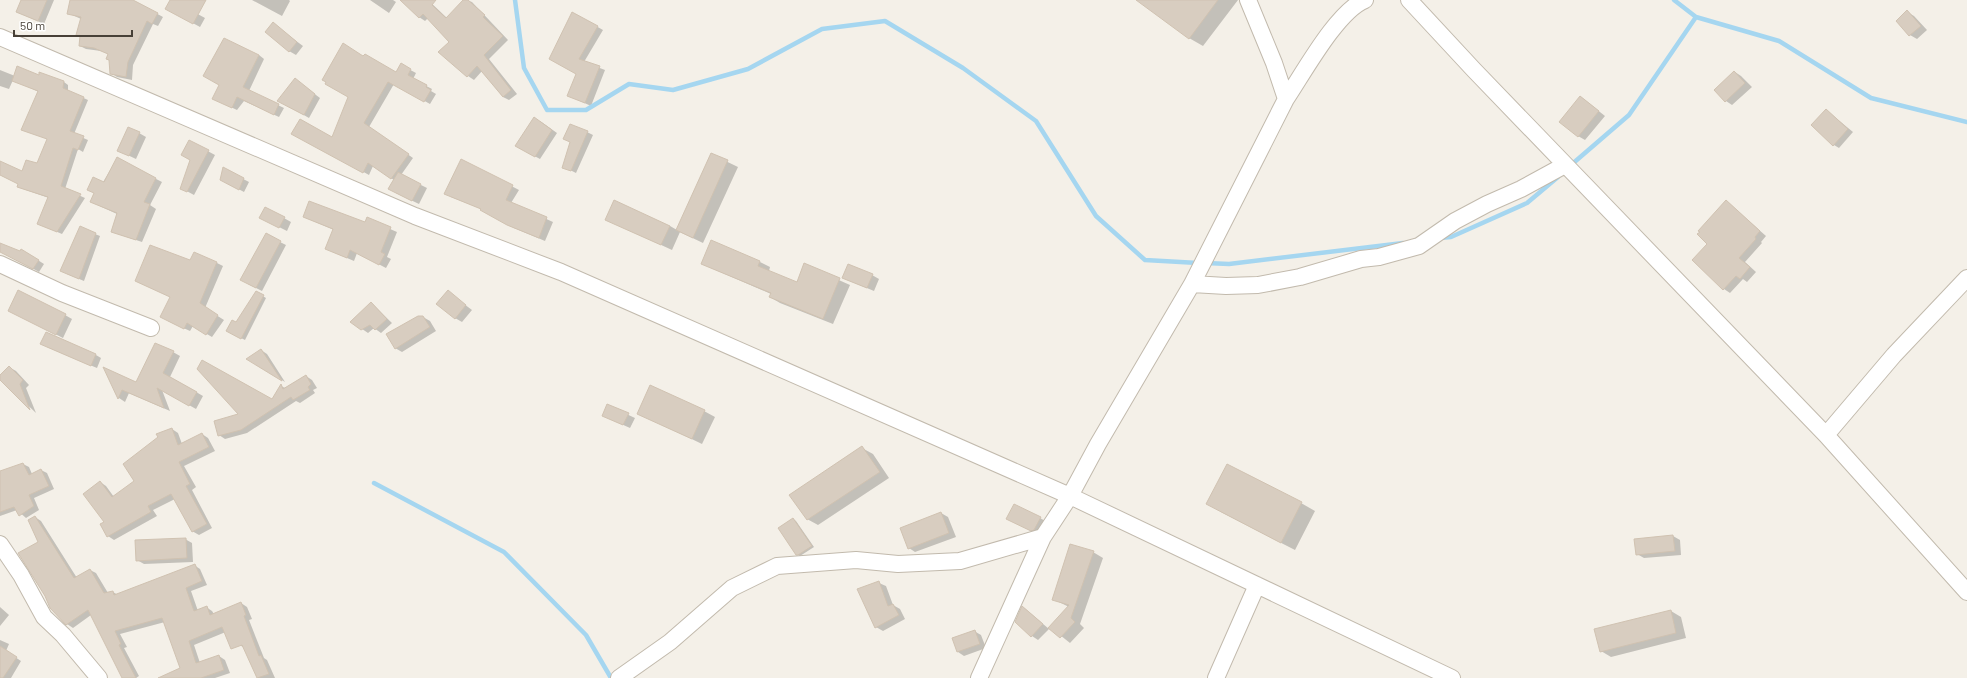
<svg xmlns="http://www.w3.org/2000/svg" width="1967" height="678" font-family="Barlow,sans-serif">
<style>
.shadow{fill:#0003}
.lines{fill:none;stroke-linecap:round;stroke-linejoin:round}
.stream{stroke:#a5d6f0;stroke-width:4.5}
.building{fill:#d8cdc0;stroke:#d0c2b1}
.minor-casing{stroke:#c2baad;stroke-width:18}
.minor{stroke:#fff;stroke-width:16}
</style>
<rect width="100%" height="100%" fill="#f4f0e8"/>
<path class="shadow" d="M 22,0 L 54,0 L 44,24 L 17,12 Z
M 71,0 L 132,0 L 163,17 L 158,26 L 153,24 L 133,65 L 132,80 L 117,77 L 111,73 L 109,54 L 101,51 L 86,49 L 80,46 L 81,19 L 68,13 Z
M 172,0 L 205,18 L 200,27 L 167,9 Z
M 252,0 L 289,0 L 290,1 L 282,16 Z
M 370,0 L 393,0 L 396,2 L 389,13 Z
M 406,0 L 428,0 L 447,18 L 465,0 L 472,2 L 508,40 L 489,59 L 517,94 L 509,100 L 503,97 L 482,71 L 474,80 L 468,76 L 440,52 L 451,42 L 428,18 L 425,21 L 419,17 Z
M 1147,0 L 1238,0 L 1203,46 L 1189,38 Z
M 1907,12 L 1914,16 L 1927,30 L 1917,39 L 1910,35 L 1897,21 Z
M 573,13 L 603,30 L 584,62 L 605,70 L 591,106 L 569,96 L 577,74 Z
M 273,24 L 303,46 L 296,55 L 289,51 Z
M 259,55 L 264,59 L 249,91 L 284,108 L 279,117 L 244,101 L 237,110 L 218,101 L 220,85 Z
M 364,57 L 397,73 L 401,65 L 416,73 L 413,79 L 432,89 L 431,91 L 436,94 L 430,104 L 394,84 L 369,127 L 413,158 L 401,175 L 427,188 L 419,204 L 396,193 L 394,180 L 373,166 L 369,175 L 293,133 L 333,138 Z
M 0,70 L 15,76 L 40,77 L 64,82 L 68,85 L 68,91 L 88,100 L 74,134 L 88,140 L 83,152 L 78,149 L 65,189 L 85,198 L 62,234 L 43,226 L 49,198 L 23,189 L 18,187 L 19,184 L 0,175 L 0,162 L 22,173 L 38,165 L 48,139 L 23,130 L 39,92 L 13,80 L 9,89 L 0,86 Z
M 1735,72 L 1741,76 L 1752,87 L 1732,105 L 1726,101 Z
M 296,80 L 320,98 L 309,118 L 279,101 Z
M 1581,97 L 1605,116 L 1585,140 L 1578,136 Z
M 1826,110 L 1853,132 L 1839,148 L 1834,145 Z
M 540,121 L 557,133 L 540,159 L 516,146 Z
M 587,132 L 593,135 L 576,173 L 564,167 Z
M 139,133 L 146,137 L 136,159 L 119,151 Z
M 189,141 L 215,155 L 194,195 L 181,188 L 191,160 Z
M 711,154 L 738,167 L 703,243 L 680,232 L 672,250 L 607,220 L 670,226 L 677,230 Z
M 117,159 L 162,182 L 150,205 L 156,209 L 142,242 L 112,232 L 117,214 L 91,202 Z
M 462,160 L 519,190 L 511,203 L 553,222 L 545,241 L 514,228 L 482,209 L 451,197 Z
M 224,169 L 249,182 L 244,192 L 227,183 Z
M 1726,201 L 1766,236 L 1761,242 L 1762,243 L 1745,262 L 1756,272 L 1747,282 L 1743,279 L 1730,293 L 1724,289 L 1709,244 Z
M 266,208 L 291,222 L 287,231 L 267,221 Z
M 304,217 L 365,224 L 367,219 L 397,232 L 387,257 L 391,259 L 386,268 L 357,253 L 354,261 L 333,252 L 334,230 Z
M 95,234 L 100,236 L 84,281 L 67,274 Z
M 280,242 L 286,245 L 262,291 L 248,284 Z
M 0,244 L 20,252 L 22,250 L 44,264 L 39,272 L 0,250 Z
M 191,262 L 217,263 L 223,266 L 205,308 L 224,320 L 212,337 L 193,326 L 190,331 L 168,321 L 171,297 L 136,281 Z
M 760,262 L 770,267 L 769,271 L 797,283 L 805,265 L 850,285 L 833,324 L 780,303 L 770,297 L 771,294 L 702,264 Z
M 872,275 L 879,279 L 874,291 L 850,281 Z
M 256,292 L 266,298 L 245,340 L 227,331 L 237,323 Z
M 448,292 L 472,310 L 462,322 L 455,318 Z
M 371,303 L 392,323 L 381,333 L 374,328 L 368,333 L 352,322 Z
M 16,314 L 65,315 L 72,319 L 63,338 Z
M 423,317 L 430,321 L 436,331 L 402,352 L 395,348 Z
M 47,347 L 96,355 L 101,358 L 97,368 Z
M 261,350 L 267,354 L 285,382 L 248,359 Z
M 173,352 L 180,356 L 170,377 L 203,396 L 196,409 L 162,390 L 170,411 L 129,393 L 125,402 L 119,398 L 105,369 L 137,384 Z
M 9,367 L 16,371 L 29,385 L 26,388 L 36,413 L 0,379 Z
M 306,376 L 312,380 L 317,388 L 313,390 L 315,393 L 300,403 L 296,401 L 247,433 L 225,439 L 219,435 L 240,415 L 272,401 L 281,386 L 285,388 Z
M 607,405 L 635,418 L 630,428 L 610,419 Z
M 704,411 L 715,417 L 702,444 L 638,413 Z
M 172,429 L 178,433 L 182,444 L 202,434 L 208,438 L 215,451 L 184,466 L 196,487 L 192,490 L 212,528 L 199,535 L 192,531 L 175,499 L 153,510 L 157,516 L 114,540 L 108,536 L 101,525 L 106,522 L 100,482 L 106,486 L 114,497 L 136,481 Z
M 862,448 L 873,454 L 889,478 L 818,525 L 807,519 Z
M 23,464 L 29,467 L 32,474 L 41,470 L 47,473 L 54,489 L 34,498 L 39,510 L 26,518 L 17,510 L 0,516 L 0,472 Z
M 1301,503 L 1315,511 L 1295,550 L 1221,512 Z
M 941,513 L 948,517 L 956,537 L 915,552 L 909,548 Z
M 35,517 L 41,521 L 77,578 L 90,570 L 96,573 L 108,593 L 113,592 L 118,595 L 194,565 L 200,569 L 207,585 L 191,591 L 198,611 L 206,607 L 212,611 L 214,614 L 241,603 L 247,607 L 252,619 L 249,620 L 264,658 L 267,660 L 275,678 L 258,678 L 244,648 L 240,645 L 233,629 L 194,645 L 200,663 L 219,656 L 225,660 L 230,673 L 215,678 L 160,678 L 181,668 L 165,622 L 120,634 L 127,647 L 124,648 L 139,676 L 136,678 L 91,615 L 73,628 L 67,624 L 51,608 Z
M 1040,518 L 1047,522 L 1038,534 L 1014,522 Z
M 793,519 L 796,521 L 814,547 L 800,556 L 797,554 Z
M 1673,536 L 1680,540 L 1681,555 L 1644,558 L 1637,554 Z
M 185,539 L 192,543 L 193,562 L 144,564 L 137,560 Z
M 1093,552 L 1103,558 L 1080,624 L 1084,628 L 1070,643 L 1050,627 L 1069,607 L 1053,599 Z
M 879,583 L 886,586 L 893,605 L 900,609 L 905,619 L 883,631 L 876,627 Z
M 0,607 L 9,615 L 0,626 Z
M 1023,607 L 1049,629 L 1038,640 L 1032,636 Z
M 1671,611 L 1681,617 L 1686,638 L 1611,657 L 1601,651 Z
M 974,631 L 981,635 L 986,648 L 964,656 L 958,652 Z
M 0,640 L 9,644 L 6,651 L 21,661 L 11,678 L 0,678 Z"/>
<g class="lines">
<path class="stream" d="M 515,0 L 524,68 L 547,110 L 586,110 L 629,84 L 673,90 L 748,69 L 822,29 L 885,21 L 963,68 L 1036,121 L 1096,216 L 1145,260 L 1198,263
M 1674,0 L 1696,17 L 1779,41 L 1871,98 L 1967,122
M 1571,165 L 1629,115 L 1696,17
M 1440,238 L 1451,237 L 1527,203 L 1558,177
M 1206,263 L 1229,264 L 1403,243
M 374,483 L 504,552 L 586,635 L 611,678"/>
</g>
<path class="building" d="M 21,0 L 47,0 L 38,21 L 16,12 Z
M 70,0 L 133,0 L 158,13 L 152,24 L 147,21 L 128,62 L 126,77 L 110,74 L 109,60 L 106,59 L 108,54 L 94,48 L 79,46 L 80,36 L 76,35 L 81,17 L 67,14 Z
M 170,0 L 206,0 L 193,24 L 165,9 Z
M 400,0 L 436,0 L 432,5 L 446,18 L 463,0 L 468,0 L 485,15 L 483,17 L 503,36 L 484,55 L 511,90 L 503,97 L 477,66 L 467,77 L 438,52 L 449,42 L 423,14 L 419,18 Z
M 1136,0 L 1218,0 L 1189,39 Z
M 1907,10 L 1921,26 L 1909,36 L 1896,21 Z
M 572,12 L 598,26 L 579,59 L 600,66 L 585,103 L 567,96 L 576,74 L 549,59 Z
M 273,22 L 297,42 L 289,52 L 265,32 Z
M 224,38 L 259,55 L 243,87 L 279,104 L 274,115 L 237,97 L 232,108 L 212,99 L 219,85 L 203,76 Z
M 343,43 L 363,56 L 365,54 L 396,72 L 401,63 L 411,69 L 408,75 L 427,85 L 426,87 L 431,90 L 424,102 L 388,82 L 364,123 L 409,154 L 391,179 L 368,163 L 363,173 L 291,134 L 300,119 L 332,137 L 348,97 L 325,84 L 326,82 L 322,80 Z
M 17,66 L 39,75 L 39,72 L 64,81 L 63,88 L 84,97 L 70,131 L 84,136 L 78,150 L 73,148 L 61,186 L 81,194 L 57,232 L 37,224 L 48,197 L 17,187 L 18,184 L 0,175 L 0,161 L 22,171 L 26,160 L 37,163 L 47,139 L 21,130 L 38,91 L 12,81 Z
M 1734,71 L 1745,83 L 1725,102 L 1714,90 Z
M 295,78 L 315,94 L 304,115 L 277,101 Z
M 1580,96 L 1599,111 L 1578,137 L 1559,122 Z
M 1826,109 L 1848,129 L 1833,146 L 1811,125 Z
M 534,117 L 552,130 L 535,157 L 515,146 Z
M 570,124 L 588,131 L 571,171 L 562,168 L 570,142 L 563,139 Z
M 128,127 L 140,132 L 129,156 L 117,151 Z
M 189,140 L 209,150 L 187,192 L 180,189 L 190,160 L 181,155 Z
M 711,153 L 728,160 L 693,238 L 676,230 Z
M 117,157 L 156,178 L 144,202 L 150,204 L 136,240 L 111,232 L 117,213 L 90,202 L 94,193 L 87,190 L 93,177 L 104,182 Z
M 461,159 L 513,185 L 506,200 L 547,217 L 539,238 L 507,225 L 480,210 L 481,209 L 444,194 Z
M 223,167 L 244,178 L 239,190 L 220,180 Z
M 398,172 L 421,184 L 412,201 L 388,189 Z
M 614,200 L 670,226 L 661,245 L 605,220 Z
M 1726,200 L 1760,231 L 1755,237 L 1756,239 L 1739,258 L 1750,267 L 1740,279 L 1736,276 L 1723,290 L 1692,260 L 1707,244 L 1697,234 L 1700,232 L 1698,231 Z
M 309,201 L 365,222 L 367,217 L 391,227 L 381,252 L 385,254 L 379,265 L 350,250 L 347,258 L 325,249 L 333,229 L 303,217 Z
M 265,207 L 285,217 L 279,228 L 259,218 Z
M 80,226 L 96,233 L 79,279 L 60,271 Z
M 266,233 L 281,241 L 256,288 L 240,280 Z
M 711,240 L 760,261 L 758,266 L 797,282 L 804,263 L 840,278 L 823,319 L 769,297 L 771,293 L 701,264 Z
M 0,243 L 20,251 L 21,249 L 39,260 L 33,269 L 0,252 Z
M 150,245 L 190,260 L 194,252 L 217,262 L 200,303 L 218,315 L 206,335 L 187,323 L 184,329 L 160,317 L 170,297 L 135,281 Z
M 848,264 L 873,274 L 867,288 L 842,278 Z
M 18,290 L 66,314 L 56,335 L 8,311 Z
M 448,290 L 466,305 L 455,319 L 436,304 Z
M 256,291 L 264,295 L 241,339 L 226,331 L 232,320 L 236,322 Z
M 371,302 L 387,319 L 375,330 L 370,325 L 361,330 L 350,322 Z
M 418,316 L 423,316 L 430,327 L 395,349 L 386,334 Z
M 46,332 L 96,354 L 91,366 L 40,344 Z
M 155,343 L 174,351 L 163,373 L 197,392 L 189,406 L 157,388 L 164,408 L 122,390 L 118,399 L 103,367 L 136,382 Z
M 261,349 L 282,381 L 246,359 Z
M 202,360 L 272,399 L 281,384 L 283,389 L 306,375 L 311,384 L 308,387 L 310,390 L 293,400 L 291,397 L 241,430 L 218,436 L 214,421 L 238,414 L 197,369 Z
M 9,366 L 23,380 L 20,384 L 30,410 L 0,380 L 0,375 Z
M 650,385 L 705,410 L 692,439 L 637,414 Z
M 607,404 L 629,413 L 623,425 L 602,416 Z
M 172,428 L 178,445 L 202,433 L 209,447 L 179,462 L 190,484 L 186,486 L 207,524 L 192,532 L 171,494 L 148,506 L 151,512 L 107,537 L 100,524 L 104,522 L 83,494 L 100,481 L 112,497 L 134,481 L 123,464 L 158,437 L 156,434 Z
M 862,446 L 880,472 L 807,520 L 789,495 Z
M 23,463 L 29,475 L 41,469 L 49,486 L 29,495 L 34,506 L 19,516 L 14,507 L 0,512 L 0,471 Z
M 1227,464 L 1302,502 L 1281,543 L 1206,504 Z
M 1014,504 L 1041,517 L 1034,530 L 1031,531 L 1006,519 Z
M 941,512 L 949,533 L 908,549 L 900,528 Z
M 35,516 L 74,578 L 90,569 L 104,593 L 113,591 L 114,595 L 195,564 L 202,581 L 186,588 L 194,611 L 207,606 L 210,615 L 241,602 L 246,615 L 244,616 L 259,656 L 261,655 L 269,674 L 257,678 L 242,645 L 231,649 L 222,627 L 189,641 L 196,663 L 219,655 L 224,670 L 201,678 L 158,678 L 180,668 L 162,618 L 115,631 L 121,644 L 119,645 L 136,678 L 122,678 L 88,610 L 66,625 L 50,608 L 45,596 L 18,553 L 38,542 L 28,520 Z
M 793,518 L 812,546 L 798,555 L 796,555 L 778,528 Z
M 1673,535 L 1675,551 L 1636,555 L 1634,539 Z
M 186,538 L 187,558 L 136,561 L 135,540 Z
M 1070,544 L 1094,551 L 1071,618 L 1075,622 L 1060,638 L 1048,628 L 1069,605 L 1052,600 Z
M 879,581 L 888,606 L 893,604 L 899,615 L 875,628 L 857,589 Z
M 1022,606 L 1043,624 L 1031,637 L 1015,622 Z
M 1671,610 L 1676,633 L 1600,652 L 1594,629 Z
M 975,630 L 980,644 L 957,652 L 952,638 Z
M 0,646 L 17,657 L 3,678 L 0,678 Z"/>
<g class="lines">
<g class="minor-casing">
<path id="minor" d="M 1409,0 L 1474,70 L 1826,435 L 1967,592
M 0,37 L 415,216 L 561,272 L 1070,496 L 1452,678
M 1286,99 C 1303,74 1337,11 1365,0
M 0,264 L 62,293 L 151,328
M 1192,284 L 1226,286 L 1258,285 L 1300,277 L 1361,259 L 1379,257 L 1419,246 L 1455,221 L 1487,204 L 1521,189 L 1565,165
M 1826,435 L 1894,355 L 1967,278
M 0,544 L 21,575 L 44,617 L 63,635 L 99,678
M 619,678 L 670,642 L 732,588 L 777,566 L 856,560 L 898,564 L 960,561 L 1043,537
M 979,678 L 1043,537 L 1070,496 L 1098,444 L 1192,284 L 1286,99 L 1274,63 L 1248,0
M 1216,678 L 1257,585"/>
</g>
<use href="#minor" class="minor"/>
</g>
<path d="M14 30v6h118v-6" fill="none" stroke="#474037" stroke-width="2"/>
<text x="20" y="30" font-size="12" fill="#474037" stroke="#ffffff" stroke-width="3" paint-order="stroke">50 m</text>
</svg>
